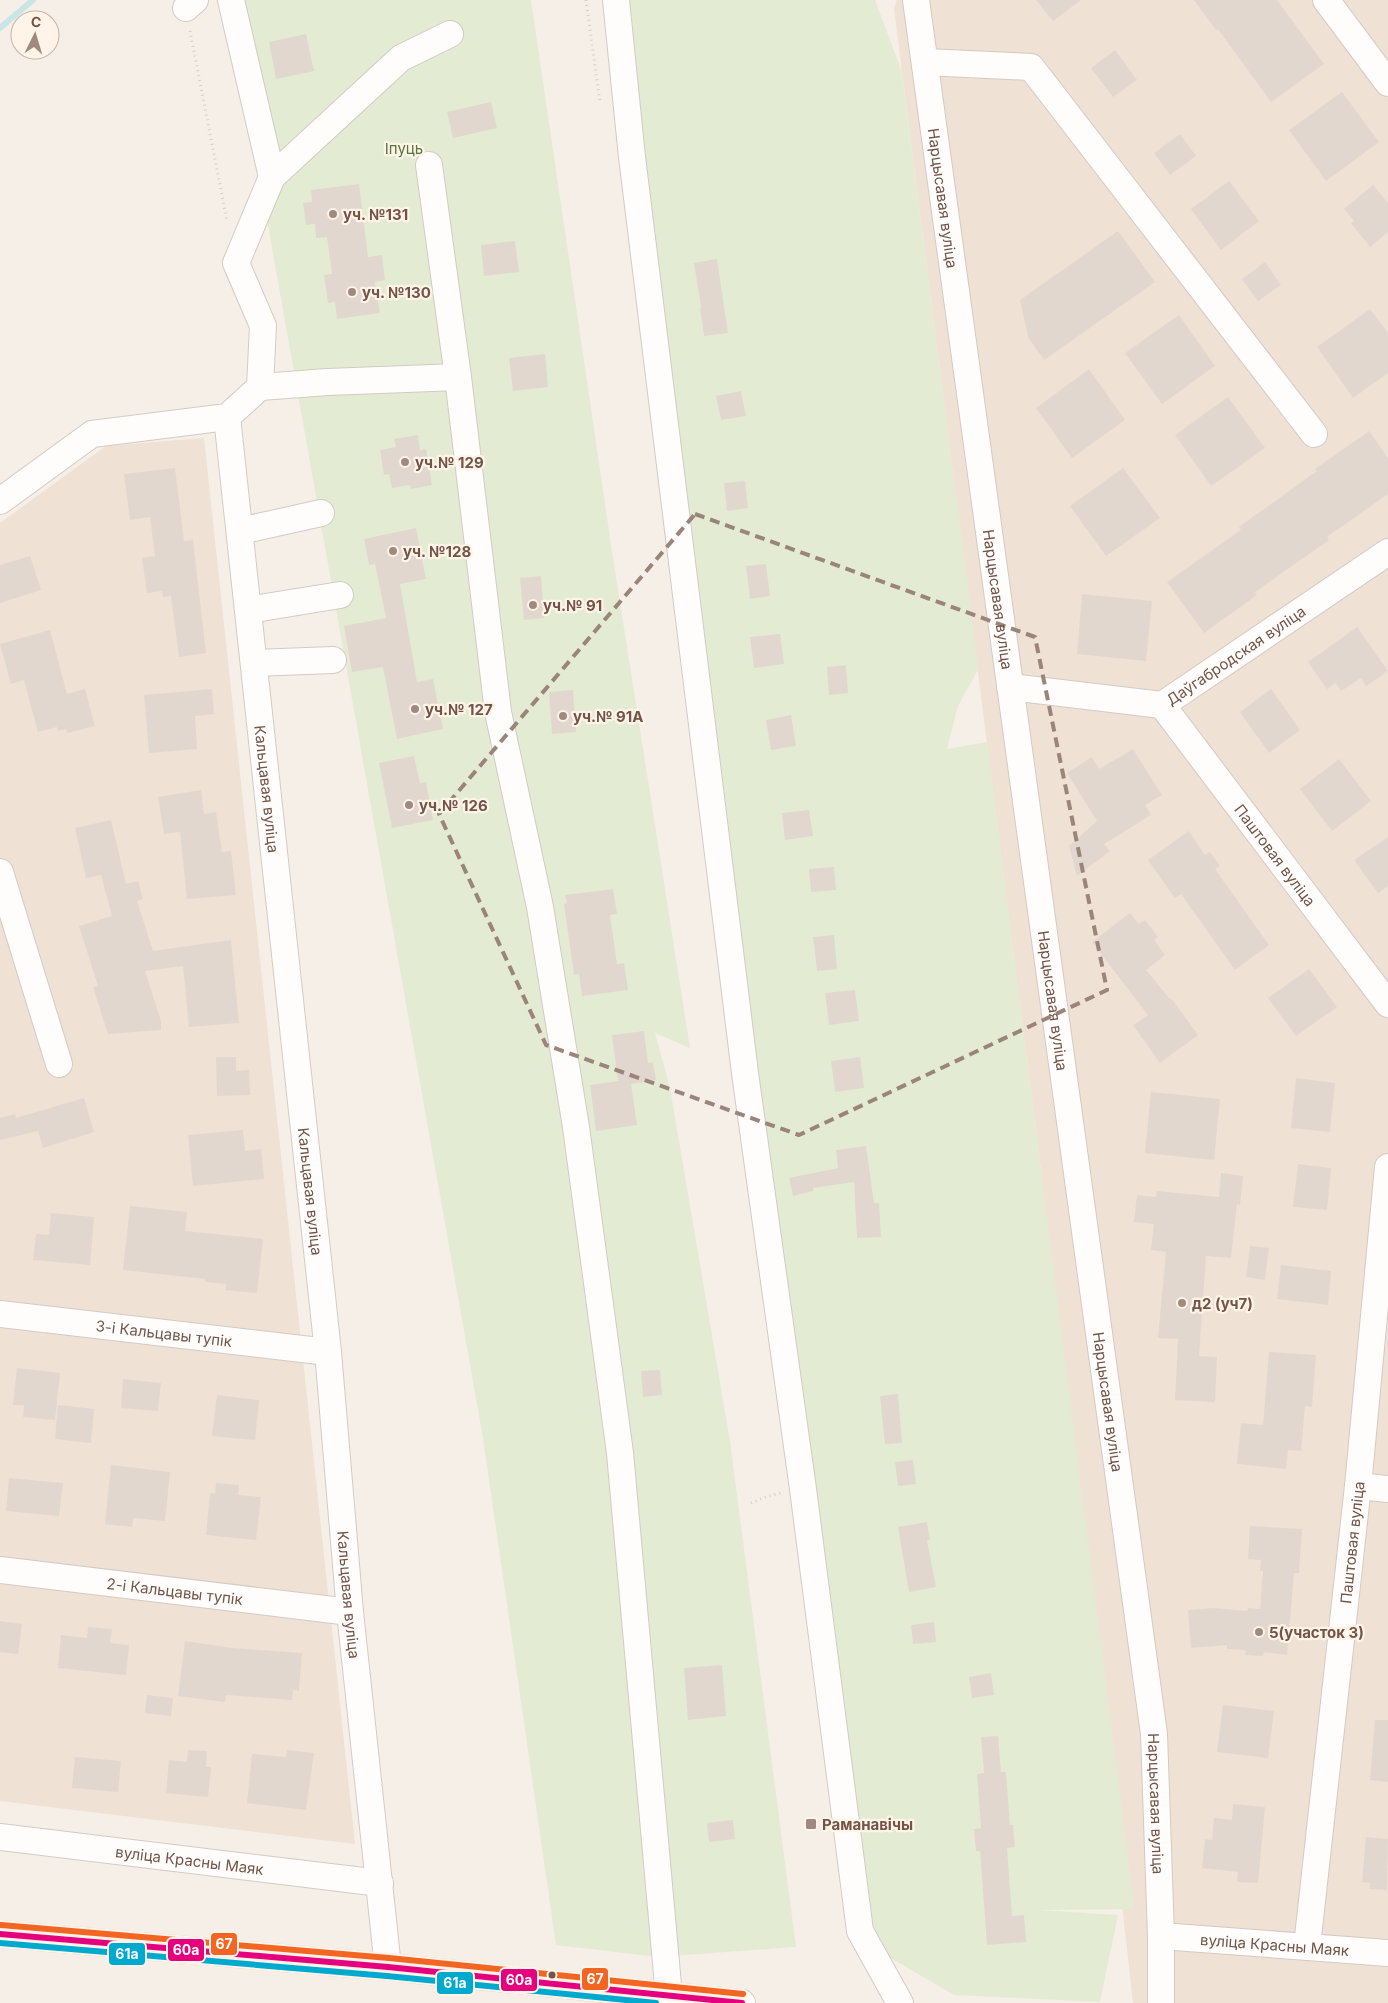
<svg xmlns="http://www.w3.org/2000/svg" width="1388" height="2003" font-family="Inter,sans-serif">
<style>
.residential{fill:#efe1d4}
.green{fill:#e3ecd2}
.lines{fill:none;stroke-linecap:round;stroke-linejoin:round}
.stream{stroke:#c9e5e5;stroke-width:6}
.building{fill:#e2d7cf}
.minor-casing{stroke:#d4cac5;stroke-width:28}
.path{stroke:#d7cec9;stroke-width:3;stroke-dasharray:1 4;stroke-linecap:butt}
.minor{stroke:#fefdfb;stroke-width:26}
.bus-1-casing{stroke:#fff4e7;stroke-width:10}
.bus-2-casing{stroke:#fff4e7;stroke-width:10}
.bus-3-casing{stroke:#fff4e7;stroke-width:10}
.bus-1{stroke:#e5007d;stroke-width:6}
.bus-2{stroke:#00a9ce;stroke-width:6}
.bus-3{stroke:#f26522;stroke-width:6}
.marked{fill:none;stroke:#9b857a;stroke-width:4;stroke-dasharray:10 6;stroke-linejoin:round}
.poi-dot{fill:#a08a80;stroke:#fff4e7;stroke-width:2}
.bus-dot{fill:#725449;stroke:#fff4e7;stroke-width:2}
.labels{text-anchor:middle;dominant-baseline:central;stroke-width:4.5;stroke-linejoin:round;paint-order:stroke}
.park-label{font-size:15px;fill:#557841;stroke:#fff4e7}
.street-label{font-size:15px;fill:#725449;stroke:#fff4e7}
.poi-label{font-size:15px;font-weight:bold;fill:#725449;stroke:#fff4e7;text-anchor:start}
.line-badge{stroke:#fff4e7;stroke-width:2}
.badge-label{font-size:14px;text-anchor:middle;font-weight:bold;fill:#fff}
</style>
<rect width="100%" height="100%" fill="#f6efe7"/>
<path class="residential" d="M 897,0 L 1388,0 L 1388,2003 L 1133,2003 L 1041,1171 L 894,8 Z
M 204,438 L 355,1844 L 0,1801 L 0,523 L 106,446 Z"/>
<path class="green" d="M 228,0 L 531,0 L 612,551 L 690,1048 L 655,1033 L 670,1088 L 730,1441 L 796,1947 L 658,1957 L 556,1945 L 483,1438 Z
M 606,0 L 875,0 L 902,72 L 978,670 L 958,706 L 947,749 L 987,742 L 1134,1909 L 1040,1910 L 1118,1915 L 1100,2002 L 954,1995 L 848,1933 Z"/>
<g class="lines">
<path class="stream" d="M 0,28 L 33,0"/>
</g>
<path class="building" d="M 1036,0 L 1081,0 L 1053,21 Z
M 1194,0 L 1277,0 L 1324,64 L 1271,102 L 1218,29 L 1216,30 Z
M 306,34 L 314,71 L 276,79 L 269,42 Z
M 1115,50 L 1137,80 L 1113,97 L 1091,68 Z
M 1342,92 L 1379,142 L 1326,181 L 1289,130 Z
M 491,102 L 497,128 L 453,138 L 447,112 Z
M 1180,134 L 1196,156 L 1170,175 L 1154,153 Z
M 1229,181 L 1259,221 L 1221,250 L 1191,209 Z
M 359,184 L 368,257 L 382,255 L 385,280 L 375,282 L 380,313 L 337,319 L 335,302 L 328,303 L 324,275 L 332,274 L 327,237 L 316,238 L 315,224 L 306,225 L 303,203 L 312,202 L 311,190 Z
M 1373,185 L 1388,203 L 1388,232 L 1370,247 L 1351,223 L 1354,221 L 1344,209 Z
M 1118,231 L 1155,282 L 1044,360 L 1028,337 L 1020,300 Z
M 515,241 L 519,272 L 484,276 L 481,245 Z
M 717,259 L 728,333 L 704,336 L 700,308 L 701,307 L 694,263 Z
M 1265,262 L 1281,285 L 1258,301 L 1242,279 Z
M 1370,309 L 1388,333 L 1388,373 L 1353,398 L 1317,347 Z
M 1179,315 L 1215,366 L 1162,404 L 1125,353 Z
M 545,354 L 548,387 L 513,391 L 509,358 Z
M 1089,369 L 1125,420 L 1072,458 L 1036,408 Z
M 741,391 L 746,416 L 721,420 L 716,396 Z
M 1228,397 L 1265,448 L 1211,486 L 1175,435 Z
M 1369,431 L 1388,458 L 1388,494 L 1327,537 L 1329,540 L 1255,592 L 1257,595 L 1204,633 L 1167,582 L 1241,530 L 1239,527 L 1317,471 L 1315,469 Z
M 418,435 L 420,450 L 426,449 L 432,485 L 411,489 L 410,485 L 392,488 L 389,474 L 384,475 L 380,450 L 396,447 L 394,439 Z
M 175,468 L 184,541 L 193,540 L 206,653 L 179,657 L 171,596 L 163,597 L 162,591 L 147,593 L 142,558 L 155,556 L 150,517 L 130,520 L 124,474 Z
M 1123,468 L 1160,518 L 1106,556 L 1070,506 Z
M 745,481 L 748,508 L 727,511 L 724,483 Z
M 416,528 L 426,579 L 400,584 L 417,682 L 433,679 L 443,729 L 397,739 L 383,667 L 352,672 L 344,626 L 386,618 L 375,564 L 369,565 L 364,539 Z
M 30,556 L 41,590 L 0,603 L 0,565 Z
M 766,564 L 770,596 L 750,599 L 746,566 Z
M 541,576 L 544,618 L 524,620 L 520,578 Z
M 1082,594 L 1152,601 L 1146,661 L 1077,654 Z
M 1357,627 L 1388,671 L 1366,686 L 1361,678 L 1341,691 L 1336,683 L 1327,689 L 1308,662 Z
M 50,630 L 67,694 L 85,689 L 95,726 L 67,733 L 66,729 L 58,731 L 57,727 L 38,732 L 24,680 L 11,684 L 0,644 Z
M 780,634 L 784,664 L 754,668 L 750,637 Z
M 846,665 L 848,693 L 829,695 L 827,667 Z
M 212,689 L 214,714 L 195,716 L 197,749 L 149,753 L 144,695 Z
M 1271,689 L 1300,730 L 1269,753 L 1240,712 Z
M 573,690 L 576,732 L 552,734 L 549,692 Z
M 791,715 L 796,746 L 771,750 L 766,720 Z
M 1133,749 L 1162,795 L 1145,805 L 1151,815 L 1104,844 L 1110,851 L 1077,876 L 1069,846 L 1097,821 L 1067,773 L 1092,757 L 1099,769 Z
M 414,756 L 420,783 L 426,782 L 433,820 L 392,828 L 379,763 Z
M 1339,759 L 1371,801 L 1332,831 L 1300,789 Z
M 201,790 L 204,814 L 216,812 L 222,852 L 231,851 L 236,895 L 187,899 L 180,832 L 164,834 L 158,797 Z
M 809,810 L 813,836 L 785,840 L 782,813 Z
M 111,820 L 126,884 L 138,881 L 143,899 L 137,901 L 153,951 L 231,940 L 239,1023 L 189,1027 L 183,966 L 145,971 L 161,1021 L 161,1030 L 108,1034 L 93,987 L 98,986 L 79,926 L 112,916 L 101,875 L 86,878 L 75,828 Z
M 1189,831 L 1205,855 L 1210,852 L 1220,866 L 1215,869 L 1269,945 L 1235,970 L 1181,894 L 1175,898 L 1148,860 Z
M 1388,837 L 1388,886 L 1378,893 L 1354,860 Z
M 834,867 L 836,890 L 811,892 L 809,869 Z
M 613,889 L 617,914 L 610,915 L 617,964 L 624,963 L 628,990 L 582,996 L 579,974 L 574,975 L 564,904 L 567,903 L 565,895 Z
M 1130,913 L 1139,924 L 1145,920 L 1158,937 L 1154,940 L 1165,955 L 1146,970 L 1170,999 L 1171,998 L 1198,1035 L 1160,1063 L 1133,1025 L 1148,1015 L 1092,942 Z
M 834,935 L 837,969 L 817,971 L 813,937 Z
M 1309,969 L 1337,1007 L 1296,1036 L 1268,998 Z
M 855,990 L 859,1021 L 829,1025 L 825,993 Z
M 644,1031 L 648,1063 L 653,1062 L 656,1080 L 631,1084 L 637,1125 L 596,1131 L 590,1085 L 618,1081 L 612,1035 Z
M 216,1057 L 236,1057 L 236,1071 L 249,1070 L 250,1095 L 217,1096 Z
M 860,1057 L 864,1088 L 835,1092 L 831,1061 Z
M 1296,1078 L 1335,1083 L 1330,1132 L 1291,1128 Z
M 1151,1092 L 1220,1099 L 1214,1160 L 1145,1153 Z
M 84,1098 L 94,1132 L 43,1148 L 38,1131 L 0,1140 L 0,1118 L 15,1114 L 16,1118 Z
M 243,1130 L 245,1151 L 261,1149 L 264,1179 L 193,1186 L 188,1135 Z
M 866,1146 L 874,1203 L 879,1203 L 881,1237 L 857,1238 L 854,1182 L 813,1188 L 813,1191 L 793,1196 L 789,1178 L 838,1168 L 836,1150 Z
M 1298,1164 L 1331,1168 L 1327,1210 L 1293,1207 Z
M 1221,1173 L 1243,1176 L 1240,1205 L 1237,1204 L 1231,1258 L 1206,1256 L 1199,1356 L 1217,1357 L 1215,1402 L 1175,1400 L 1178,1339 L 1158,1338 L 1166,1252 L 1151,1250 L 1154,1224 L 1134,1222 L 1137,1195 L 1156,1197 L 1157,1191 L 1219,1197 Z
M 130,1206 L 187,1212 L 185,1231 L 263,1239 L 257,1293 L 226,1290 L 226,1284 L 205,1282 L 205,1279 L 123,1270 Z
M 51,1213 L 94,1217 L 90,1265 L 33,1260 L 36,1234 L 49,1235 Z
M 1250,1246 L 1269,1248 L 1265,1280 L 1246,1277 Z
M 1281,1265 L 1331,1271 L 1328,1305 L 1277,1299 Z
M 1269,1352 L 1316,1355 L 1312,1407 L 1305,1406 L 1301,1451 L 1288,1450 L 1286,1469 L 1237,1464 L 1241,1423 L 1263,1425 Z
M 17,1368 L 60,1373 L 55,1420 L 23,1417 L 24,1405 L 13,1405 Z
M 660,1370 L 662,1395 L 643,1397 L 641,1371 Z
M 123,1379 L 161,1383 L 158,1411 L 121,1408 Z
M 898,1394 L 902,1443 L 885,1444 L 880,1396 Z
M 217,1395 L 259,1400 L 255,1440 L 212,1436 Z
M 58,1405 L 94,1409 L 91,1443 L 55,1439 Z
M 913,1460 L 916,1484 L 898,1486 L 895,1462 Z
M 111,1465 L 170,1472 L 165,1521 L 133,1518 L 132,1527 L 105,1524 Z
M 9,1478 L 63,1483 L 59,1516 L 6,1511 Z
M 216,1483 L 239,1485 L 238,1495 L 261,1497 L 256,1540 L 206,1535 L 210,1493 L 215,1494 Z
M 927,1522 L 930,1540 L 927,1540 L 936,1587 L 909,1592 L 898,1527 Z
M 1250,1526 L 1302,1529 L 1299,1573 L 1294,1573 L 1287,1655 L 1264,1652 L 1263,1656 L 1245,1655 L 1246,1650 L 1227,1649 L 1227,1645 L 1191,1648 L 1188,1610 L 1213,1608 L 1247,1611 L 1248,1608 L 1260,1609 L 1263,1571 L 1260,1571 L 1261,1560 L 1248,1559 Z
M 0,1621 L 22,1624 L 18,1654 L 0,1652 Z
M 934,1622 L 936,1642 L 913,1644 L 911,1625 Z
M 88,1627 L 112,1629 L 110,1643 L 129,1645 L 126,1675 L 58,1668 L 61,1635 L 87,1638 Z
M 185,1641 L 232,1648 L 302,1653 L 299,1691 L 293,1690 L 292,1700 L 226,1695 L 225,1702 L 178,1696 Z
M 722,1665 L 726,1716 L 688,1720 L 684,1668 Z
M 991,1673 L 994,1695 L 972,1698 L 969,1677 Z
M 147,1695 L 173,1698 L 171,1716 L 145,1713 Z
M 1223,1705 L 1274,1711 L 1268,1758 L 1217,1752 Z
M 1375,1720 L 1388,1720 L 1388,1782 L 1370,1780 Z
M 998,1736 L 1001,1772 L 1006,1772 L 1010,1825 L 1013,1825 L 1015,1847 L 1007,1848 L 1012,1916 L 1024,1915 L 1026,1942 L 987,1945 L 980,1851 L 976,1851 L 974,1829 L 981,1828 L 977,1774 L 984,1773 L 981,1737 Z
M 188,1750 L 207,1751 L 206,1767 L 211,1767 L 208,1797 L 166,1793 L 169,1760 L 187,1762 Z
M 287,1750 L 314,1753 L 306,1810 L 247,1803 L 252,1754 L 286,1757 Z
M 75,1757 L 121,1761 L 118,1792 L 72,1788 Z
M 1233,1804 L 1265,1807 L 1258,1883 L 1237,1882 L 1238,1872 L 1202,1868 L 1205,1839 L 1212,1840 L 1214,1818 L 1232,1820 Z
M 733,1820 L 735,1839 L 709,1842 L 707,1823 Z
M 1366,1837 L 1388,1839 L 1387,1890 L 1369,1889 L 1370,1883 L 1362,1882 Z"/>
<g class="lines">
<g class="minor-casing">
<g id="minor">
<path d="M 231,0 L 272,177"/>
<path d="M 616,0 L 632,157 L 745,1073 L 803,1489 L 860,1931 L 900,2003"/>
<path id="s1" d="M 916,0 L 1154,1734 L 1161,1936 L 1161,2003"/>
<path d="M 1326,0 L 1388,83"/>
<path d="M 186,8 L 195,0"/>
<path d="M 925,62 L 1031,67 L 1314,434"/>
<path d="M 429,165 L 458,377 L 498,712 L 540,907 L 576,1127 L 620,1453 L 669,1996"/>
<path d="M 260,387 L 328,382 L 458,377"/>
<path id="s2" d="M 227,417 L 328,1352 L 350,1612 L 388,1967"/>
<path d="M 0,501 L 92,434 L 227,417 L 260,387 L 263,326 L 236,263 L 272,177 L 401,58 L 450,34"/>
<path d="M 240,531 L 321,513"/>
<path d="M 248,610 L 340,595"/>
<path d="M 254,663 L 333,660"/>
<path id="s3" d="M 1010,687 L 1162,705 L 1388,552"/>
<path id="s4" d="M 1162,705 L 1388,1004"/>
<path d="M 0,872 L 59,1064"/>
<path id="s5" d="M 0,1314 L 328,1352"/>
<path d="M 1358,1486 L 1388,1489"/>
<path id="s6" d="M 0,1570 L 350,1612"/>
<path id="s7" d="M 0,1837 L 380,1883"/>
<path d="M 0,1934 L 388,1967 L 742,2003"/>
<path id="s8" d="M 1161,1936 L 1388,1953"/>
<path id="s9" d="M 1307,1946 L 1358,1486 L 1388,1167"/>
</g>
</g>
<path class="path" d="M 586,0 L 600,102
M 190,31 L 227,221
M 751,1503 L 768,1496 L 781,1493"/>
<use href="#minor" class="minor"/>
<g class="bus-1-casing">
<path id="bus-1" d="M 0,1934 L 388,1967 L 742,2003"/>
</g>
<g class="bus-2-casing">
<path id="bus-2" d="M 0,1943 L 387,1976 L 656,2003"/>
</g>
<g class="bus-3-casing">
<path id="bus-3" d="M 1,1925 L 389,1958 L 743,1994"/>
</g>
<use href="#bus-1" class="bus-1"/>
<use href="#bus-2" class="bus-2"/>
<use href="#bus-3" class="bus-3"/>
</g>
<path class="marked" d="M 695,514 L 1035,637 L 1107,990 L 799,1135 L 546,1045 L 439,814 Z"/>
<g class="poi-dot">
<circle cx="333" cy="214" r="5"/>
<circle cx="352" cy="292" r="5"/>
<circle cx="405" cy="462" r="5"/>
<circle cx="393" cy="551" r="5"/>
<circle cx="533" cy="605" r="5"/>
<circle cx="415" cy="709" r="5"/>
<circle cx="563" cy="716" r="5"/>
<circle cx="409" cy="805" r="5"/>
<circle cx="1182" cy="1303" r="5"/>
<circle cx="1259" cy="1632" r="5"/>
<rect x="805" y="1818" width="12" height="12" rx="2.5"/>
</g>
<circle class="bus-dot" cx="552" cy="1975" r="4.5"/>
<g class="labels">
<g class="park-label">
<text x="404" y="148">Іпуць</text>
</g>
<g class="street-label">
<text stroke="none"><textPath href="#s1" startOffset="200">Нарцысавая вуліца</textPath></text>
<text stroke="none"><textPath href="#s1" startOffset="605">Нарцысавая вуліца</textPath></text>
<text stroke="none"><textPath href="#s3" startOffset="242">Даўгабродская вуліца</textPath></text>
<text stroke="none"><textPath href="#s2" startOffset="374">Кальцавая вуліца</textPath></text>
<text stroke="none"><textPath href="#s4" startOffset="188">Паштовая вуліца</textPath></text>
<text stroke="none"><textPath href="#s1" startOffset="1010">Нарцысавая вуліца</textPath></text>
<text stroke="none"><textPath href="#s2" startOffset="779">Кальцавая вуліца</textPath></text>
<text stroke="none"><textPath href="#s5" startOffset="165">3-і Кальцавы тупік</textPath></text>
<text stroke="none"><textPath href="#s1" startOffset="1415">Нарцысавая вуліца</textPath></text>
<text stroke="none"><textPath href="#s9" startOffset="406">Паштовая вуліца</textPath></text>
<text stroke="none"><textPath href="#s6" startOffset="176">2-і Кальцавы тупік</textPath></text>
<text stroke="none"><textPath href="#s2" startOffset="1184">Кальцавая вуліца</textPath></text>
<text stroke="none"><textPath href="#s1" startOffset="1820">Нарцысавая вуліца</textPath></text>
<text stroke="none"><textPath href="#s7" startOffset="191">вуліца Красны Маяк</textPath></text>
<text stroke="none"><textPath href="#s8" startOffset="114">вуліца Красны Маяк</textPath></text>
</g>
<g class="poi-label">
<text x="343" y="214">уч. №131</text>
<text x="362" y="292">уч. №130</text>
<text x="415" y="462">уч.№ 129</text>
<text x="403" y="551">уч. №128</text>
<text x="543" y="605">уч.№ 91</text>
<text x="425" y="709">уч.№ 127</text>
<text x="573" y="716">уч.№ 91А</text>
<text x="419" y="805">уч.№ 126</text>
<text x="1192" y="1303">д2 (уч7)</text>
<text x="1269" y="1632">5(участок 3)</text>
<text x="822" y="1824">Раманавічы</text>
</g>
</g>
<g class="line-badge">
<rect x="210" y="1932" width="28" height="24" rx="5" fill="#f26522"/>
<rect x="167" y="1938" width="38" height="24" rx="5" fill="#e5007d"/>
<rect x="108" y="1942" width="38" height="24" rx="5" fill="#00a9ce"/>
<rect x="581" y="1967" width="28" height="24" rx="5" fill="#f26522"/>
<rect x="500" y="1968" width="38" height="24" rx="5" fill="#e5007d"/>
<rect x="436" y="1971" width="38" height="24" rx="5" fill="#00a9ce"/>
</g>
<g class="badge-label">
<text x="224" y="1949">67</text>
<text x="186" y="1955">60а</text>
<text x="127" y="1959">61а</text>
<text x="595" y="1984">67</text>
<text x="519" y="1985">60а</text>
<text x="455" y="1988">61а</text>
</g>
<g transform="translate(35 35) rotate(5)"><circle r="24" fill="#fff4e7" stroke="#c7b4a8"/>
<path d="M0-4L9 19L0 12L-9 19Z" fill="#a08a80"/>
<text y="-8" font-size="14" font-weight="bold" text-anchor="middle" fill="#725449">С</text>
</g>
</svg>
